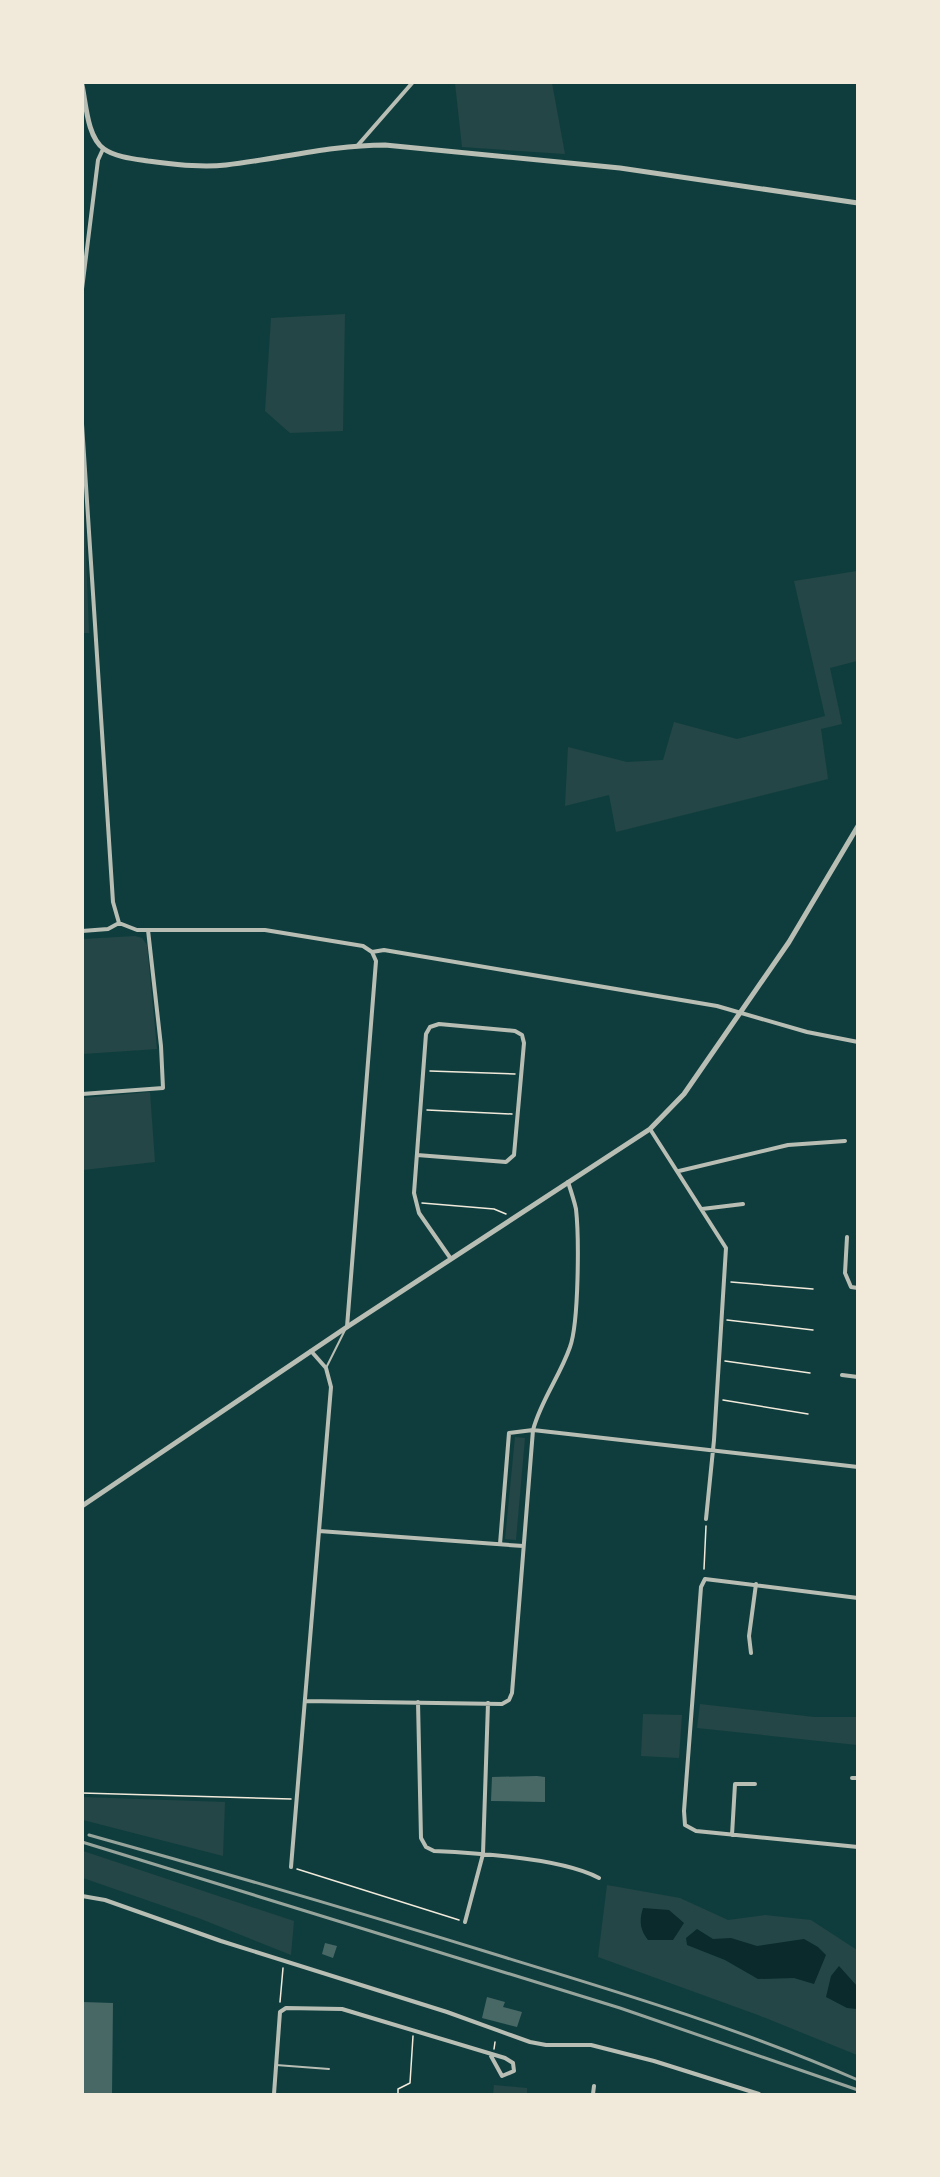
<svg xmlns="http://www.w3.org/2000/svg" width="940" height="2177" font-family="Ubuntu,sans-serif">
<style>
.green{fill:#244646}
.water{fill:#0a2a2b}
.building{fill:#486865}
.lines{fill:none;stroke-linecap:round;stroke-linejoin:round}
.path{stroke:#f1e9da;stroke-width:1.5}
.service{stroke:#b8beb3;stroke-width:2}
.minor{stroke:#b8beb3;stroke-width:4}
.tertiary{stroke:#b8beb3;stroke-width:5}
.rail{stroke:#97a49c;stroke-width:3}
</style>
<rect width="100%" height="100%" fill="#0f3d3e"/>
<path class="green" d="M 455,83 L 552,83 L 565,154 L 462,147 Z
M 345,314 L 343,431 L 290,433 L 265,411 L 271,318 Z
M 83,473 L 89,633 L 82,633 Z
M 857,571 L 857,661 L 830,668 L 842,724 L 821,729 L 828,779 L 616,832 L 609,795 L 565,806 L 568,747 L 627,762 L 663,760 L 674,722 L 737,739 L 825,716 L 794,581 Z
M 135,936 L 142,938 L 147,945 L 157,1049 L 83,1054 L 83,939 Z
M 150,1092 L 155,1162 L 83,1170 L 83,1098 Z
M 515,1437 L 525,1438 L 516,1540 L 505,1539 Z
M 700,1704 L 814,1717 L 857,1717 L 857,1745 L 697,1728 Z
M 643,1714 L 682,1715 L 679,1758 L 641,1756 Z
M 82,1797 L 225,1802 L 223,1856 L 83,1820 Z
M 83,1851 L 294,1921 L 291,1955 L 201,1919 L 83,1878 Z
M 607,1885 L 680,1898 L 728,1920 L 765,1915 L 811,1920 L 857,1950 L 857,2055 L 758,2015 L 598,1957 Z
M 494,2085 L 527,2088 L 527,2094 L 493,2094 Z"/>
<path class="water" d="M 643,1908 L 669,1910 L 684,1923 L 673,1940 L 648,1940 C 640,1930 639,1921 643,1908 Z
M 697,1929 L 713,1939 L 731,1938 L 757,1946 L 804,1939 L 818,1947 L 826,1955 L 814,1984 L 794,1978 L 758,1979 L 725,1960 L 687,1945 L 686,1938 Z
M 839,1966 L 857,1986 L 857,2009 L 847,2008 L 826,1997 L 831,1976 Z"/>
<path class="building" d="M 537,1776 L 545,1777 L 545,1802 L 491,1801 L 492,1777 Z
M 325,1943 L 337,1946 L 333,1958 L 322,1954 Z
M 487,1997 L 505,2002 L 503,2007 L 522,2012 L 517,2027 L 482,2018 Z
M 82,2002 L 113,2003 L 112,2094 L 82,2094 Z"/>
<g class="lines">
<path class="path" d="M 430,1071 L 515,1074
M 427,1110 L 512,1114
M 422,1203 L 494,1209 L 506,1214
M 731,1282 L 813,1289
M 727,1320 L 813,1330
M 725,1361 L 810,1373
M 723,1400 L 808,1414
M 704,1569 L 706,1526
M 82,1793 L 291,1799
M 297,1869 L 459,1920
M 280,2002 L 283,1968
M 494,2049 L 495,2042
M 398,2094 L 398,2089 L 410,2083 L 413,2036"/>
<path class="service" d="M 326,1368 L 345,1330
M 276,2065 L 329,2069"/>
<path class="minor" d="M 358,145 L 413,82
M 82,289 L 98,160 L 103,149
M 82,424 L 113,902 L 119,923 L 137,930 L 265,930 L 363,946 L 372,952 L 376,961 L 347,1327
M 82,931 L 108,929 L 119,923
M 372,952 L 384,950 L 717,1006 L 807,1032 L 858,1042
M 82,1094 L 163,1088 L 161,1046 L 148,930
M 650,1129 L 726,1248 L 714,1440 L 706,1519
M 417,1155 L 506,1162 L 514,1155 L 524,1043 L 522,1035 L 515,1031 L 439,1024 L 430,1027 L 426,1034 L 414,1193 L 419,1213 L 451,1259
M 679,1171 L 788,1145 L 845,1141
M 702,1209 L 743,1204
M 847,1237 L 845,1273 L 851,1287 L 858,1288
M 842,1375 L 858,1377
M 319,1531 L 523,1546
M 500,1544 L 509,1433 L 533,1430 L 858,1467
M 858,1598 L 705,1579 L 701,1587 L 684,1811 L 685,1825 L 696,1831 L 858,1847
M 751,1653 L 749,1636 L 756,1584
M 305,1701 L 502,1704 L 509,1700 L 512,1693 L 533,1430 C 541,1400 560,1376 570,1347 C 579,1322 579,1236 576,1209 C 574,1200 571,1191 568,1182
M 418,1702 L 421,1838 L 426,1847 L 434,1851 C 478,1853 562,1858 599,1878
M 852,1778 L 858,1778
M 732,1835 L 735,1784 L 755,1784
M 291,1867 L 331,1387 L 326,1368 L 311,1351
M 82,1896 L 105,1900 L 221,1941 L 447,2012 L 530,2042 L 546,2045 L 591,2045 L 654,2061 L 759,2094
M 465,1922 L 483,1854 L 488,1703
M 274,2094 L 280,2012 L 286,2008 L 342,2009 L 505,2058 L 513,2063 L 514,2071 L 502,2076 L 491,2056
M 593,2094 L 594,2086"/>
<path class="tertiary" d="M 82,85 C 86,103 87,137 104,149 C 115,157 135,159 148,161 C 174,164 200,168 226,165 C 279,159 332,145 385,145 L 620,168 L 858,203
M 82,1506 L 347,1327 L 650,1129 L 684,1094 L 789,942 L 858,826"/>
<path class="rail" d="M 89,1835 C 229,1874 368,1915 507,1958 C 625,1994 744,2030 858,2080
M 82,1842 L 620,2008 L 858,2090"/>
</g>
<rect width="940" height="2177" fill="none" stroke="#f1e9da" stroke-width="168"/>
</svg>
